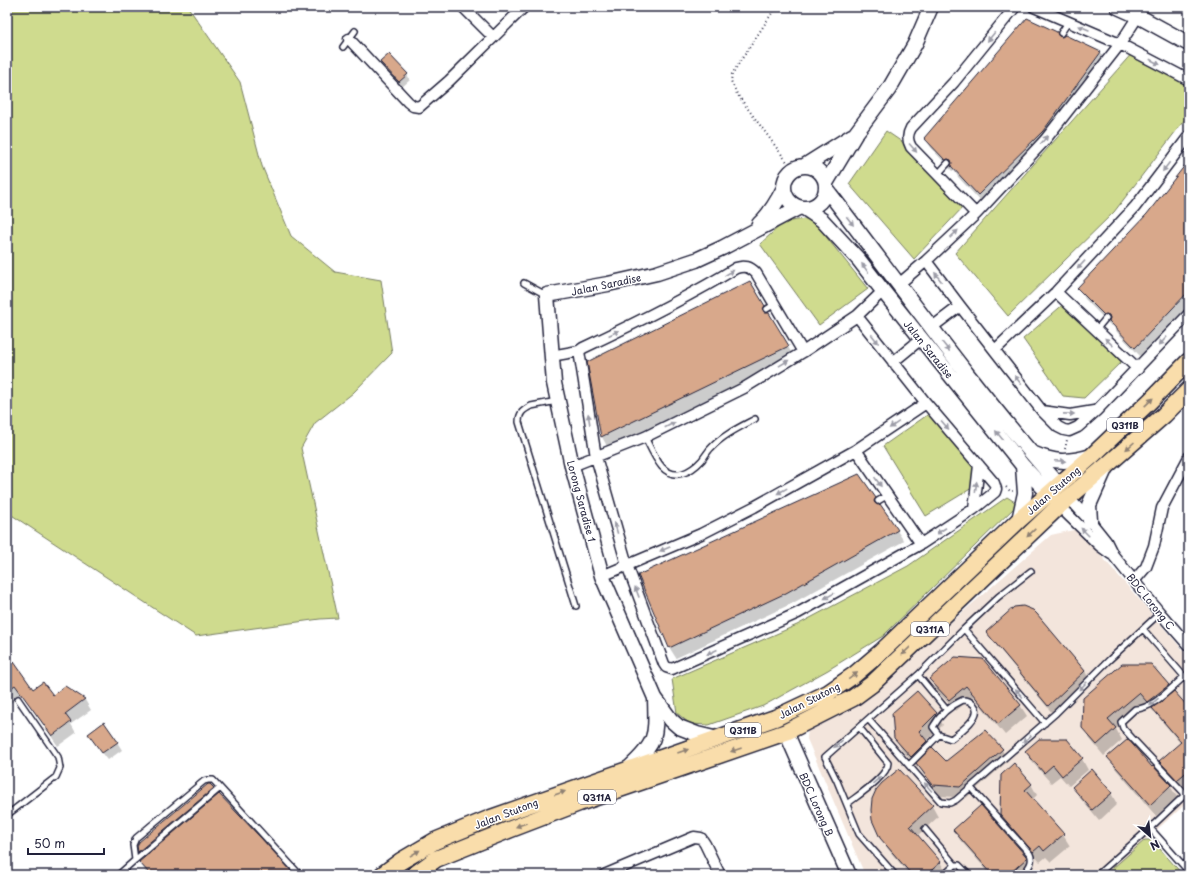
<svg xmlns="http://www.w3.org/2000/svg" width="1196" height="882" font-family="'Playpen Sans',sans-serif">
<style>
.built{fill:#f3e5dc}
.green{fill:#cfdb8e;stroke:#787e64}
.shadow{fill:#0003}
.building{fill:#d8a88b;stroke:#22223b}
.lines{fill:none;stroke-linecap:round;stroke-linejoin:round}
.lane-casing{stroke:#22223b;stroke-width:8}
.street-casing{stroke:#22223b;stroke-width:13}
.secondary-casing{stroke:#22223b;stroke-width:17}
.primary-casing{stroke:#22223b;stroke-width:19}
.path{stroke:#22223b;stroke-width:2;stroke-dasharray:1 3;stroke-linecap:butt}
.lane{stroke:#fff;stroke-width:5}
.street{stroke:#fff;stroke-width:10}
.secondary{stroke:#fff;stroke-width:14}
.primary{stroke:#f9ddab;stroke-width:16}
.oneway{fill:#9c9ca7}
.oneway2{fill:#8e8073}
.labels{text-anchor:middle;dominant-baseline:central;stroke-width:3;stroke-linejoin:round;paint-order:stroke}
.shield{fill:#fff;stroke:#646476;stroke-width:1}
.shield-label{font-size:9px;font-weight:bold;fill:#22223b}
.street-label{font-size:10px;fill:#22223b;stroke:#fff}
</style>
<rect width="100%" height="100%" fill="#fff"/>
<filter id="ink" filterUnits="userSpaceOnUse"><feTurbulence type="fractalNoise" baseFrequency=".025" numOctaves="2"/><feDisplacementMap in="SourceGraphic" scale="8" xChannelSelector="R" yChannelSelector="G"/><feConvolveMatrix kernelMatrix="1 2 1 2 8 2 1 2 1" color-interpolation-filters="sRGB"/></filter>
<g filter="url(#ink)">
<path class="built" d="M 1078,529 L 1189,657 L 1189,801 L 1106,875 L 960,875 L 957,872 L 954,875 L 865,875 L 807,739 L 808,726 L 853,708 L 1051,535 Z"/>
<path class="green" d="M 7,7 L 188,7 L 240,82 L 262,166 L 291,236 L 335,272 L 381,280 L 392,353 L 353,393 L 315,423 L 301,448 L 338,618 L 320,619 L 196,636 L 7,512 Z
M 1134,51 L 1189,84 L 1189,114 L 1114,212 L 1008,316 L 955,253 Z
M 886,131 L 905,144 L 964,206 L 914,259 L 849,184 Z
M 811,218 L 868,289 L 819,325 L 760,244 L 784,222 Z
M 1066,302 L 1121,362 L 1084,398 L 1063,396 L 1023,339 Z
M 933,411 L 933,419 L 975,467 L 972,488 L 926,516 L 883,446 Z
M 1007,497 L 1018,504 L 883,636 L 828,670 L 763,706 L 709,725 L 690,724 L 677,713 L 672,679 L 797,625 L 908,566 Z
M 1145,840 L 1152,840 L 1183,875 L 1105,875 Z"/>
<path class="shadow" d="M 1060,38 L 1100,52 L 1107,63 L 984,205 L 958,177 L 954,170 L 952,171 L 932,149 L 925,138 Z
M 381,62 L 407,74 L 410,80 L 402,87 L 384,68 Z
M 1189,162 L 1189,309 L 1142,358 L 1117,332 L 1113,325 L 1111,326 L 1085,299 L 1079,288 L 1148,214 Z
M 750,283 L 794,357 L 608,448 L 602,437 L 589,363 Z
M 875,498 L 904,541 L 793,603 L 676,658 L 669,647 Z
M 1037,615 L 1085,671 L 1089,679 L 1053,714 L 992,640 L 987,632 Z
M 955,658 L 1020,705 L 1027,716 L 1005,735 L 973,696 L 956,711 L 936,690 L 930,679 Z
M 1150,665 L 1168,686 L 1173,694 L 1189,710 L 1189,786 L 1184,790 L 1167,772 L 1160,761 L 1181,744 L 1160,719 L 1155,711 L 1154,712 L 1146,703 L 1116,729 L 1122,740 L 1104,756 L 1090,739 L 1083,728 Z
M 7,668 L 33,690 L 52,697 L 65,687 L 85,700 L 91,710 L 71,724 L 76,733 L 58,746 L 22,695 L 8,705 Z
M 917,693 L 937,714 L 943,725 L 926,741 L 931,750 L 946,763 L 1002,750 L 1008,761 L 966,798 L 941,796 L 924,775 L 919,766 L 918,768 L 902,750 L 895,738 Z
M 94,742 L 117,742 L 122,750 L 108,760 Z
M 1026,752 L 1082,759 L 1088,770 L 1069,786 L 1060,776 L 1051,783 L 1033,763 Z
M 1109,757 L 1152,768 L 1153,767 L 1170,786 L 1177,797 L 1156,816 L 1115,768 Z
M 1031,784 L 1037,795 L 1032,800 L 1063,835 L 1070,846 L 1051,862 L 1046,857 L 1040,862 L 1007,825 L 1001,814 Z
M 1073,787 L 1111,793 L 1117,804 L 1099,821 L 1080,798 Z
M 213,789 L 218,796 L 294,875 L 147,875 L 140,862 L 143,859 L 139,852 L 138,846 Z
M 932,806 L 938,817 L 917,836 L 940,862 L 947,873 L 944,875 L 910,875 L 888,849 L 881,838 Z
M 954,830 L 1026,857 L 1032,868 L 1025,875 L 991,875 L 960,840 Z
M 68,871 L 71,875 L 64,875 Z"/>
<path class="building" d="M 1027,18 L 1057,32 L 1059,36 L 1062,37 L 1065,35 L 1101,52 L 1043,131 L 978,195 L 951,166 L 952,163 L 951,160 L 948,159 L 945,160 L 924,138 Z
M 389,54 L 408,74 L 399,82 L 380,62 Z
M 1189,160 L 1189,291 L 1135,348 L 1109,321 L 1110,318 L 1109,315 L 1106,314 L 1104,315 L 1077,288 L 1147,214 Z
M 750,281 L 765,306 L 763,311 L 765,313 L 769,313 L 789,346 L 601,437 L 587,362 Z
M 859,474 L 876,498 L 874,501 L 875,503 L 878,505 L 880,504 L 898,530 L 786,593 L 669,648 L 638,575 Z
M 1023,606 L 1033,610 L 1037,614 L 1085,671 L 1048,706 L 986,632 L 1014,607 Z
M 955,657 L 983,659 L 1021,705 L 998,724 L 966,686 L 949,700 L 929,679 Z
M 14,662 L 33,689 L 43,682 L 53,695 L 65,686 L 85,699 L 65,714 L 71,722 L 52,736 L 15,685 L 7,691 L 7,667 Z
M 1122,664 L 1151,664 L 1169,685 L 1147,702 L 1139,693 L 1108,719 L 1116,728 L 1097,745 L 1082,728 L 1083,698 Z
M 917,691 L 937,713 L 919,731 L 927,741 L 911,757 L 894,738 L 892,713 Z
M 1174,691 L 1189,708 L 1189,770 L 1177,780 L 1159,761 L 1181,742 L 1152,708 Z
M 104,722 L 118,742 L 102,753 L 88,734 Z
M 985,730 L 1003,749 L 960,787 L 933,785 L 916,763 L 932,747 L 946,761 Z
M 1039,739 L 1067,739 L 1083,758 L 1062,776 L 1053,765 L 1044,773 L 1025,751 Z
M 1128,739 L 1152,767 L 1153,766 L 1171,785 L 1150,805 L 1107,757 Z
M 1014,763 L 1032,784 L 1025,790 L 1064,834 L 1044,851 L 1040,846 L 1033,852 L 1000,814 L 1001,775 Z
M 899,769 L 933,805 L 910,826 L 941,862 L 926,875 L 912,875 L 880,838 L 872,820 L 871,810 L 872,799 L 876,790 L 882,783 Z
M 1092,769 L 1112,793 L 1092,810 L 1072,787 Z
M 208,784 L 210,784 L 214,788 L 138,852 L 137,846 L 139,842 Z
M 219,794 L 262,839 L 295,875 L 151,875 L 139,862 Z
M 981,805 L 1026,856 L 1027,858 L 1008,875 L 993,875 L 953,830 Z"/>
<g class="lines">
<g class="lane-casing">
<path id="lane" d="M 1061,33 L 1069,21
M 343,47 L 355,31
M 938,174 L 948,163
M 524,283 L 546,295
M 767,309 L 775,304
M 1096,330 L 1106,318
M 557,401 L 531,406 C 523,410 519,413 519,422 L 576,606
M 645,437 C 650,447 655,459 662,467 C 675,481 691,472 702,460 C 705,456 708,451 711,448 C 723,435 740,427 755,419
M 878,501 L 888,495
M 964,629 L 1045,723
M 1143,629 L 1189,682
M 918,675 L 946,709
M 1184,677 C 1171,688 1153,709 1135,709 L 1121,722 L 1123,728 L 1132,738 L 1186,795
M 963,700 C 968,700 970,701 974,705 C 984,715 959,733 951,739 L 939,735 L 933,727 C 940,714 950,706 963,700 Z
M 868,719 L 941,802 L 950,803 L 956,800 L 1056,713 L 1109,660 L 1160,613
M 909,765 L 939,735
M 971,788 L 1030,854 C 1034,862 1028,868 1023,875
M 847,804 C 857,796 888,776 888,763 L 859,727
M 7,815 L 56,777 L 60,768 L 58,757 L 18,699
M 1150,828 L 1189,872
M 925,829 L 955,865
M 135,860 L 220,788
M 118,875 L 135,860 L 133,845 L 136,838 L 204,781 L 208,780 L 213,780 L 300,875
M 895,875 L 859,834 L 837,781 L 825,757 L 918,675 L 964,629 L 998,597 L 1031,571
M 944,875 L 955,865 L 959,865 L 969,875
M 1097,875 L 1150,828 L 1189,791"/>
</g>
<g class="street-casing">
<path id="street" d="M 463,7 L 493,37
M 1034,7 L 1120,44 L 1189,80
M 349,39 L 408,102 L 413,106 L 419,107 L 449,81 L 524,7
M 976,214 L 911,147 C 907,140 907,135 911,128 L 954,82 L 1015,7
M 926,261 L 960,306 L 1042,411 L 1058,427 L 1064,430 L 1069,431 L 1078,427 L 1096,411 L 1189,314
M 899,284 L 926,261 L 976,214 L 1045,140 L 1120,44 L 1138,16
M 1056,292 L 1138,369
M 931,328 L 960,306
M 995,350 L 1056,292 L 1135,207 L 1189,136
M 579,351 L 596,457 L 627,565 L 664,664 L 666,667 L 672,669 L 798,613 L 921,544 L 974,509 L 995,492 L 996,489 L 994,483 L 926,403 L 857,316
M 551,356 L 579,351 L 583,348 C 636,323 687,298 736,268 C 745,265 750,267 756,273 L 803,352
M 893,362 L 921,339
M 1042,411 L 1070,415 L 1094,411
M 856,450 L 921,544
M 572,466 L 645,437 L 744,388 L 803,352 L 857,316 L 883,291
M 1069,498 L 1090,521 L 1106,541 L 1113,555 L 1160,613 L 1189,646
M 1059,506 L 1100,546 L 1111,554
M 974,509 L 979,465
M 602,576 L 701,534 L 754,507 L 856,450 L 926,403
M 1134,581 L 1146,567 L 1154,546 L 1162,508 L 1189,457
M 604,875 L 694,837 L 701,838 L 705,844 L 720,875"/>
</g>
<g class="secondary-casing">
<path id="secondary" d="M 1118,7 L 1138,16 L 1189,44
M 806,165 L 852,136
M784 187a21 21 0 1 1 42 0a21 21 0 1 1-42 0Z
M 826,183 L 856,133 L 889,89 L 915,44 L 931,7
M 827,190 C 903,289 976,391 1059,485
M 804,208 L 822,220 L 859,260 L 883,291 L 1023,466 L 1049,494
M 759,224 C 770,214 777,202 784,188
M 1032,453 C 1055,463 1068,463 1092,456
M 1019,520 L 1025,493 L 1023,466
M 1090,521 L 1089,505 L 1106,467
M 786,732 L 849,875
M 718,739 L 697,734 L 679,727 L 671,720 L 655,698 L 602,576 L 572,466 L 554,383 L 547,295 L 608,284 L 657,273 L 696,260 L 722,248 L 798,208
M 629,768 C 658,742 656,735 655,698"/>
</g>
<g class="primary-casing">
<path id="primary" d="M 382,875 L 401,861 L 435,841 L 491,818 L 775,718 L 828,693 L 854,675 L 881,652 L 1019,520 L 1092,456 L 1150,401 L 1189,361
M 414,875 L 436,859 L 511,829 L 579,803 L 786,732 L 853,698 L 872,684 L 1059,506 L 1106,466 L 1164,415 L 1189,390"/>
</g>
<path class="path" d="M 776,7 L 732,74 L 731,81 L 737,94 L 793,170
M 1065,449 L 1067,440
M 1006,487 L 1010,491 L 1013,491"/>
<use href="#lane" class="lane"/>
<use href="#street" class="street"/>
<use href="#secondary" class="secondary"/>
<use href="#primary" class="primary"/>
</g>
<defs><path id="oneway-solid" d="M-6-.8H1V-3.2L6.5 0L1 3.2V.8H-6Z"/></defs>
<g class="oneway">
<use href="#oneway-solid" transform="translate(1084 28) rotate(-157)"/>
<use href="#oneway-solid" transform="translate(991 37) rotate(129)"/>
<use href="#oneway-solid" transform="translate(1155 62) rotate(28)"/>
<use href="#oneway-solid" transform="translate(1044 140) rotate(-49)"/>
<use href="#oneway-solid" transform="translate(913 148) rotate(49)"/>
<use href="#oneway-solid" transform="translate(1166 167) rotate(127)"/>
<use href="#oneway-solid" transform="translate(850 221) rotate(52)"/>
<use href="#oneway-solid" transform="translate(954 234) rotate(-43)"/>
<use href="#oneway-solid" transform="translate(1081 265) rotate(133)"/>
<use href="#oneway-solid" transform="translate(865 268) rotate(-126)"/>
<use href="#oneway-solid" transform="translate(729 273) rotate(-31)"/>
<use href="#oneway-solid" transform="translate(938 277) rotate(-127)"/>
<use href="#oneway-solid" transform="translate(614 333) rotate(-25)"/>
<use href="#oneway-solid" transform="translate(875 339) rotate(52)"/>
<use href="#oneway-solid" transform="translate(1163 341) rotate(133)"/>
<use href="#oneway-solid" transform="translate(1109 342) rotate(-137)"/>
<use href="#oneway-solid" transform="translate(946 347) rotate(51)"/>
<use href="#oneway-solid" transform="translate(784 363) rotate(-31)"/>
<use href="#oneway-solid" transform="translate(1018 380) rotate(-128)"/>
<use href="#oneway-solid" transform="translate(1069 414) rotate(1)"/>
<use href="#oneway-solid" transform="translate(589 419) rotate(-99)"/>
<use href="#oneway-solid" transform="translate(670 425) rotate(-27)"/>
<use href="#oneway-solid" transform="translate(894 425) rotate(146)"/>
<use href="#oneway-solid" transform="translate(945 425) rotate(49)"/>
<use href="#oneway-solid" transform="translate(999 435) rotate(-129)"/>
<use href="#oneway-solid" transform="translate(1060 461) rotate(3)"/>
<use href="#oneway-solid" transform="translate(878 482) rotate(55)"/>
<use href="#oneway-solid" transform="translate(976 487) rotate(-83)"/>
<use href="#oneway-solid" transform="translate(782 491) rotate(151)"/>
<use href="#oneway-solid" transform="translate(616 528) rotate(-106)"/>
<use href="#oneway-solid" transform="translate(941 531) rotate(147)"/>
<use href="#oneway-solid" transform="translate(1085 532) rotate(-135)"/>
<use href="#oneway-solid" transform="translate(665 549) rotate(157)"/>
<use href="#oneway-solid" transform="translate(637 592) rotate(-111)"/>
<use href="#oneway-solid" transform="translate(829 596) rotate(151)"/>
<use href="#oneway-solid" transform="translate(712 652) rotate(156)"/>
<use href="#oneway-solid" transform="translate(1083 686) rotate(135)"/>
<use href="#oneway-solid" transform="translate(1019 693) rotate(-131)"/>
<use href="#oneway-solid" transform="translate(1154 702) rotate(140)"/>
<use href="#oneway-solid" transform="translate(1027 739) rotate(139)"/>
<use href="#oneway-solid" transform="translate(838 744) rotate(140)"/>
<use href="#oneway-solid" transform="translate(877 780) rotate(-41)"/>
<use href="#oneway-solid" transform="translate(928 787) rotate(-131)"/>
</g>
<g class="oneway2">
<use href="#oneway-solid" transform="translate(1149 402) rotate(-44)"/>
<use href="#oneway-solid" transform="translate(1130 446) rotate(138)"/>
<use href="#oneway-solid" transform="translate(1031 533) rotate(136)"/>
<use href="#oneway-solid" transform="translate(906 651) rotate(136)"/>
<use href="#oneway-solid" transform="translate(853 676) rotate(-37)"/>
<use href="#oneway-solid" transform="translate(736 750) rotate(161)"/>
<use href="#oneway-solid" transform="translate(683 751) rotate(-19)"/>
<use href="#oneway-solid" transform="translate(560 793) rotate(-19)"/>
<use href="#oneway-solid" transform="translate(521 825) rotate(160)"/>
<use href="#oneway-solid" transform="translate(415 853) rotate(-31)"/>
</g>
</g>
<g class="labels">
<g class="shield">
<rect x="1107" y="418" width="36" height="14" rx="3"/>
<rect x="911" y="622" width="38" height="14" rx="3"/>
<rect x="725" y="723" width="36" height="14" rx="3"/>
<rect x="578" y="790" width="38" height="14" rx="3"/>
</g>
<g class="shield-label">
<text x="1125" y="425">Q311B</text>
<text x="930" y="629">Q311A</text>
<text x="743" y="730">Q311B</text>
<text x="597" y="797">Q311A</text>
</g>
<g class="street-label">
<text transform="translate(606 284) rotate(-12)">Jalan Saradise</text>
<text transform="translate(929 349) rotate(51)">Jalan Saradise</text>
<text transform="translate(1053 490) rotate(-41)">Jalan Stutong</text>
<text transform="translate(582 501) rotate(75)">Lorong Saradise 1</text>
<text transform="translate(1151 601) rotate(51)">BDC Lorong C</text>
<text transform="translate(809 700) rotate(-27)">Jalan Stutong</text>
<text transform="translate(817 804) rotate(66)">BDC Lorong B</text>
<text transform="translate(506 813) rotate(-21)">Jalan Stutong</text>
</g>
</g>
<rect width="1196" height="882" fill="none" stroke="#fff" stroke-width="24"/>
<rect x="12" y="12" width="1172" height="858" fill="none" stroke="#22223b" stroke-width="1.5" filter="url(#ink)"/>
<g transform="translate(1150 836) rotate(152)" stroke="#ffffff" stroke-width="3" paint-order="stroke">
<path d="M0-3L7 15L0 10L-7 15Z" fill="#22223b"/>
<text y="-6" font-size="11" font-weight="bold" text-anchor="middle" fill="#22223b">N</text>
</g>
<path d="M28 848v6h76v-6" fill="none" stroke="#22223b" stroke-width="2"/>
<text x="34" y="848" font-size="12" fill="#22223b" stroke="#ffffff" stroke-width="3" paint-order="stroke">50 m</text>
</svg>
